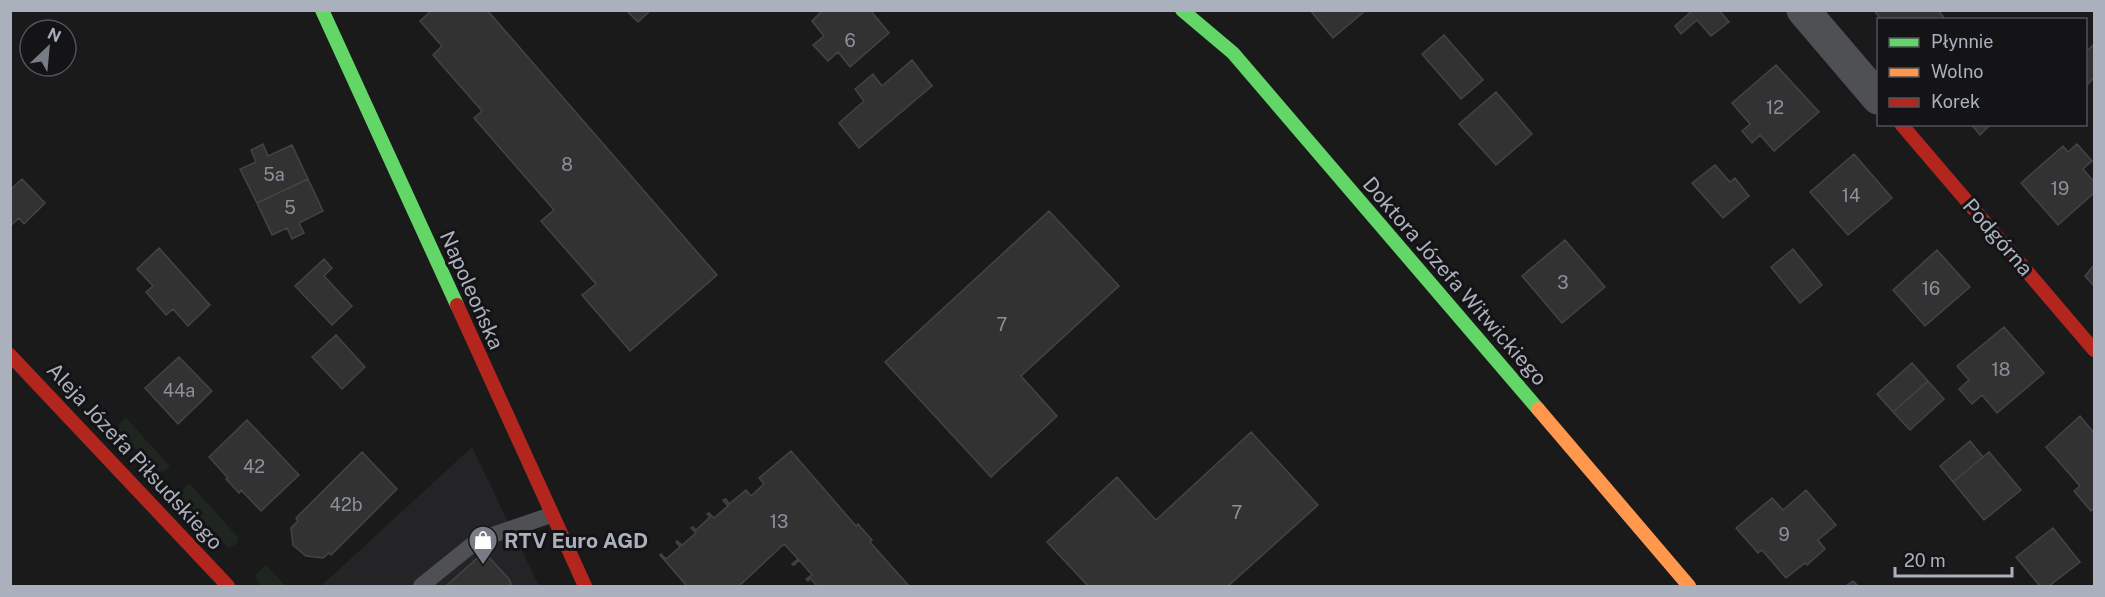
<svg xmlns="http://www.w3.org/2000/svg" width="2105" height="597" font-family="'Public Sans',sans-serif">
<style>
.built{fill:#242427}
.green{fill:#1e261f}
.building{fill:#323233;stroke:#434447;stroke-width:1.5}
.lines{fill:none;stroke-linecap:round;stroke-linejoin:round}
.lane{stroke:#4f5054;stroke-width:16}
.street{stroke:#4f5054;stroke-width:33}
.fast{stroke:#63d668;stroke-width:14}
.slow{stroke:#ff974d;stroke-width:14}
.jam{stroke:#b3261e;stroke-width:14}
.labels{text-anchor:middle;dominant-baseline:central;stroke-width:6;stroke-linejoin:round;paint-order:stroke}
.number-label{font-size:18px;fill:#8d909a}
.street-label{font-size:21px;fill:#abb0bd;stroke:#141417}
.poi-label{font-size:21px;font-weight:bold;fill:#abb0bd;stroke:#141417;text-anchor:start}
</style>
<rect width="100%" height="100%" fill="#1a1a1b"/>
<path class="built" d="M 472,447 L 539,586 L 321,586 Z"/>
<path class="green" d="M 126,418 L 170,466 L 165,471 L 158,472 L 119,432 L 119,424 Z
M 189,483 L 239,538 C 237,545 234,546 227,547 L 181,500 L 182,490 Z
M 266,565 L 286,586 L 262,586 L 256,579 L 256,574 Z"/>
<path class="building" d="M 432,10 L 487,10 L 717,275 L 630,351 L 582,295 L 596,284 L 541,221 L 554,210 L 474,118 L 482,111 L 433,55 L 442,46 L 420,21 Z
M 626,10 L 651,10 L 638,22 Z
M 823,10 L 870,10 L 889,33 L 850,67 L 838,52 L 828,61 L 813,45 L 824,36 L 812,21 Z
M 1310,10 L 1366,10 L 1333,38 Z
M 1693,10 L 1719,10 L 1729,22 L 1711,36 L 1697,20 L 1681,34 L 1675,26 Z
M 1874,10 L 1938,10 L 1946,20 L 1881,20 Z
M 1444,35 L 1483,80 L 1461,99 L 1422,54 Z
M 2094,44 L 2094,78 L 2086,86 L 2086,52 Z
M 912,60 L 932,86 L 859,148 L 839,123 L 864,101 L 855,89 L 873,74 L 882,86 Z
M 1776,65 L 1819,112 L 1774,151 L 1760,135 L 1752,143 L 1742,131 L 1750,124 L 1732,103 Z
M 1496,92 L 1532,134 L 1496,165 L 1459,124 Z
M 1971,124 L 1991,124 L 1980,135 Z
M 263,144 L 268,156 L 292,145 L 308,179 L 257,203 L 240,169 L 256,162 L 251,150 Z
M 2077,144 L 2092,161 L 2083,169 L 2094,182 L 2094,193 L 2058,225 L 2021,183 L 2063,146 L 2068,152 Z
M 1854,154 L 1892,198 L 1848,235 L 1810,192 Z
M 1715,165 L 1730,182 L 1735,178 L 1749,196 L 1723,218 L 1692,183 Z
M 22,179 L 45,203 L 24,224 L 19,218 L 10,226 L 10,190 Z
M 308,179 L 323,211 L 299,223 L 304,233 L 292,239 L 287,228 L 272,235 L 257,203 Z
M 1049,211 L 1119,286 L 1021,376 L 1057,416 L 991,477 L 885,362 Z
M 1565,240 L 1605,287 L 1562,323 L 1522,276 Z
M 159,248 L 210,305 L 188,326 L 173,309 L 166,315 L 146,292 L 153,286 L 137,269 Z
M 1793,249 L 1822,285 L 1800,303 L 1771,267 Z
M 1937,250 L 1970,287 L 1925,326 L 1893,290 Z
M 324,259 L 332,268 L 324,276 L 352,306 L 332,325 L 295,286 Z
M 2094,265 L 2094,286 L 2085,276 Z
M 2004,327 L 2044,373 L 1997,413 L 1982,395 L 1972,404 L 1959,389 L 1969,380 L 1957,366 Z
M 336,335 L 365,367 L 342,389 L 312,357 Z
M 179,357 L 212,391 L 178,424 L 145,388 Z
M 1912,363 L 1928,381 L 1893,412 L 1877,394 Z
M 1928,381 L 1944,399 L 1910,430 L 1893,412 Z
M 2080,416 L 2094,433 L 2094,508 L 2091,511 L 2074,491 L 2080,486 L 2046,447 Z
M 247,420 L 299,475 L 261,511 L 241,490 L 239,493 L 226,479 L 228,478 L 209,457 Z
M 1251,432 L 1318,505 L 1228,586 L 1088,586 L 1047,542 L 1117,477 L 1156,520 Z
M 1970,441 L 1983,457 L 1953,482 L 1940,466 Z
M 791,451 L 856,526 L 858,524 L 872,540 L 870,542 L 909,586 L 817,586 L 810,578 L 808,581 L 806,579 L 812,575 L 799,560 L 794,565 L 792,564 L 798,559 L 784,544 L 739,586 L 687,586 L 660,555 L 661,554 L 666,559 L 680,547 L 676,542 L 677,541 L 682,545 L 696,533 L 691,528 L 693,527 L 696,530 L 710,517 L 707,514 L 709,513 L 714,518 L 728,506 L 723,500 L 726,499 L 729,504 L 746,490 L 751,496 L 764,484 L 759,478 Z
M 362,452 L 397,489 L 331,555 L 329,553 L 323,558 L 306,556 L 293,545 L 291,528 L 298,521 L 296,518 Z
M 1989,452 L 2021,490 L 1984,520 L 1953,482 Z
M 1806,490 L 1836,525 L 1818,540 L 1825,549 L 1807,565 L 1805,563 L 1786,578 L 1762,550 L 1758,553 L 1736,528 L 1772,498 L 1783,510 Z
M 2053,528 L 2080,562 L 2049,586 L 2040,586 L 2016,557 Z
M 484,552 L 509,579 L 512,586 L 446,586 Z
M 1853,581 L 1858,586 L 1846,586 Z"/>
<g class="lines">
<path class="lane" d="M 421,586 L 478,540 L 551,515"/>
<path class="street" d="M 1803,10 L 1878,98"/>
<path class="fast" d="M 322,10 L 457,305
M 1182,10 L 1233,53 L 1538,409"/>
<path class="slow" d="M 1538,409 L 1689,586"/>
<path class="jam" d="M 1901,124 L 2094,350
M 457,305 L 585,586
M 10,355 L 228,586"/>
</g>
<defs>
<g id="shop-pin" transform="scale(1.5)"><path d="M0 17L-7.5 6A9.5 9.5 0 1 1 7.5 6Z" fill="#787c84" stroke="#141417"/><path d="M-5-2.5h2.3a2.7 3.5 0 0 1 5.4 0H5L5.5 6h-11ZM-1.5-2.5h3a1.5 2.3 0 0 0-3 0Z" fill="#fff"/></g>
</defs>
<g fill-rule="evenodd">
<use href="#shop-pin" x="483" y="540"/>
</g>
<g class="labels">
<g class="number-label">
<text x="850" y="40">6</text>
<text x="1775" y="107">12</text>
<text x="567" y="164">8</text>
<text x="274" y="174">5a</text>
<text x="2060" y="188">19</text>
<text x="1851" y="195">14</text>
<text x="290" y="207">5</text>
<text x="1563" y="282">3</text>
<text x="1931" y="288">16</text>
<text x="1002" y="324">7</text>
<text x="2001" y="369">18</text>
<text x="179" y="390">44a</text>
<text x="254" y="466">42</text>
<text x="346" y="504">42b</text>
<text x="1237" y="512">7</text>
<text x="779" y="521">13</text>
<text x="1784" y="534">9</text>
</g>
<g class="street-label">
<text transform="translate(1998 237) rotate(49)">Podgórna</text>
<text transform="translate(1455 281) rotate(49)">Doktora Józefa Witwickiego</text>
<text transform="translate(472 290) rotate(66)">Napoleońska</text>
<text transform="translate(135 456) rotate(47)">Aleja Józefa Piłsudskiego</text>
</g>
<g class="poi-label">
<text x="504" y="540">RTV Euro AGD</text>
</g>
</g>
<rect width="2105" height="597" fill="none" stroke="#abb0bd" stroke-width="24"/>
<rect x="1877" y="18" width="210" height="108" fill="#141417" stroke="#505259" stroke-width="1.5"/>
<rect x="1889" y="38" width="30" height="9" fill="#63d668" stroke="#505259" stroke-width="1.5"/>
<text x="1931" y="48" font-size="18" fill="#abb0bd">Płynnie</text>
<rect x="1889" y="68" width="30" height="9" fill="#ff974d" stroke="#505259" stroke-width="1.5"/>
<text x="1931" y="78" font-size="18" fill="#abb0bd">Wolno</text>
<rect x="1889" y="98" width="30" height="9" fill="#b3261e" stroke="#505259" stroke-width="1.5"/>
<text x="1931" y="108" font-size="18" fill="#abb0bd">Korek</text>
<g transform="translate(48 48) rotate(26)"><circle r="28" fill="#141417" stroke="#505259" stroke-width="1.5"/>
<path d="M0-4.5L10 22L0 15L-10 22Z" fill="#787c84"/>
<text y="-9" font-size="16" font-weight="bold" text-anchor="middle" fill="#abb0bd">N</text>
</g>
<path d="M1895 567v9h117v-9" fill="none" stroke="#abb0bd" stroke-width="3"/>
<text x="1904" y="567" font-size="18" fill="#abb0bd" stroke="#141417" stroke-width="4.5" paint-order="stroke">20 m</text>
</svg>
